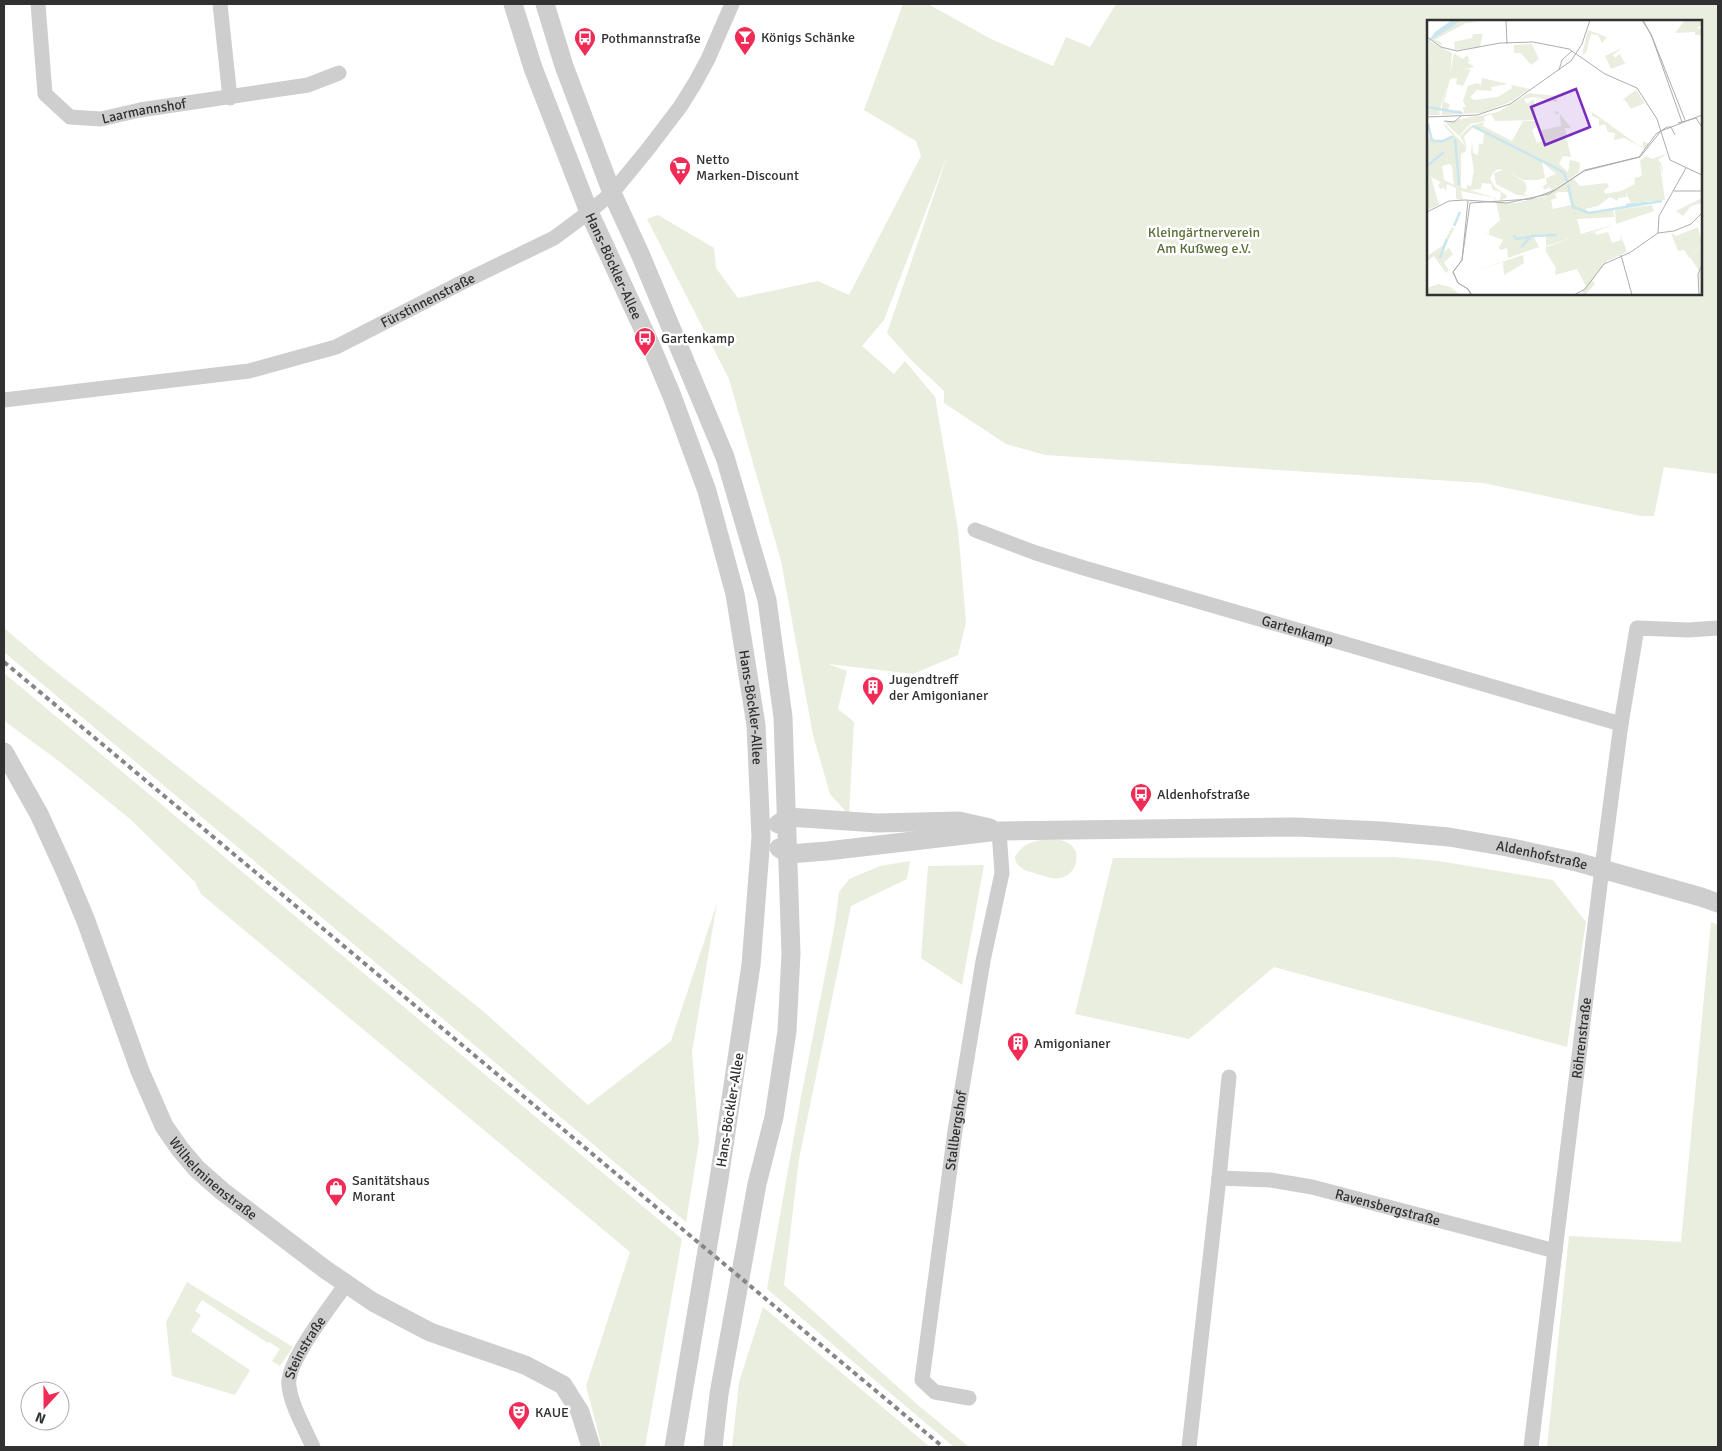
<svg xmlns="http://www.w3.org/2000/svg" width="1722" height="1451" font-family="Signika,sans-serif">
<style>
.green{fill:#e9eede;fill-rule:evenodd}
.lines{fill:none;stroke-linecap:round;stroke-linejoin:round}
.minor{stroke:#cecece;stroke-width:15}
.tertiary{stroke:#cecece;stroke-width:19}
.rail{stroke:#868686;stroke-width:4;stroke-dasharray:5 4;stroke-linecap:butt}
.labels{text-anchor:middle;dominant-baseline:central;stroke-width:5;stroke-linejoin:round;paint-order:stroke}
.poi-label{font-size:14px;fill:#313131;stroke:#fff;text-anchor:start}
.street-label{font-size:14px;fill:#313131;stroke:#fff}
.park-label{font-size:14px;fill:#5b703b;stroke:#fff}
.inset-river{fill:none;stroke:#cae6ef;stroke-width:2.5}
.inset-road{fill:none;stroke:#adadad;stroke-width:1}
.view{fill:#7b2cbf;fill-opacity:0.15;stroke:#7b2cbf;stroke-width:2.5}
.inset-edge{fill:none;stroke:#313131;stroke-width:2.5}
</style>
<rect width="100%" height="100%" fill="#fff"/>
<path class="green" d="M 903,4 L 928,4 L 991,39 L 1053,66 L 1066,37 L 1090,47 L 1116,4 L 1718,4 L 1718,474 L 1664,467 L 1654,516 L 1641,516 L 1483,483 L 1045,455 L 1006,444 L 944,403 L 944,391 L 912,361 L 887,333 L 949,151 L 884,320 L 862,346 L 894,374 L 905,361 L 935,397 L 958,529 L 966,622 L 958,655 L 913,674 L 828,664 L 847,671 L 838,709 L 854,722 L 849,815 L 830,794 L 813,735 L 781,561 L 729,379 L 647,219 L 658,215 L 714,248 L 716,268 L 738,298 L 818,281 L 849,295 L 921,156 L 916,141 L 864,110 ZM 1428,21 L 1701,21 L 1701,294 L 1428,294 Z
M 4,628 L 45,663 L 243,818 L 484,1012 L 588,1105 L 671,1041 L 717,903 L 692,1052 L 699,1142 L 686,1222 L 4,652 Z
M 4,673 L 682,1239 L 645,1447 L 602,1447 L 586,1386 L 630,1252 L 201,894 L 195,882 L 130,819 L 60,762 L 7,723 L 4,719 Z
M 1041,840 C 1049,840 1060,838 1068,843 C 1083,851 1077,875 1060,878 C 1051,880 1039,874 1030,872 C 1023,870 1015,865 1015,857 C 1020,847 1029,842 1041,840 Z
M 1393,857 L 1439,861 L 1553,880 L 1586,922 L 1567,1047 L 1274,967 L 1189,1039 L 1075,1014 L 1113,858 Z
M 910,861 L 907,879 L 851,906 L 799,1159 L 784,1285 L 919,1406 L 969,1447 L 954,1447 L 767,1289 L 801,1097 L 834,929 L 839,892 L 849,879 L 880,866 Z
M 984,865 L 962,985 L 921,958 L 928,866 Z
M 1711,922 L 1718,925 L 1718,1447 L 1547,1447 L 1569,1236 L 1681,1242 Z
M 187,1282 L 293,1347 L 280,1366 L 272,1361 L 280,1349 L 269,1342 L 268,1343 L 202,1300 L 195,1311 L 201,1315 L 191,1331 L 250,1370 L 235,1395 L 172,1376 L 166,1322 Z
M 763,1307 L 930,1447 L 732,1447 L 739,1382 Z"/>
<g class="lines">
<g class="minor">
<path id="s1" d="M 38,4 L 45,94 L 70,117 L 101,119 L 140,110 L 308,85 L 339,73"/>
<path d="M 220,4 L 230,98"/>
<path id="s2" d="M 4,400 L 249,371 L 336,347 L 461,283 L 554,238 L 589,212 L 612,193 L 648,149 L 680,107 L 695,83 L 708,59 L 732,4"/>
<path id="s3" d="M 975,530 L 1036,553 L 1084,568 L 1621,724"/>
<path id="s4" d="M 1219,1178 L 1270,1180 L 1312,1187 L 1555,1251"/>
<path id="s5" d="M 969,1398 L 935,1392 L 922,1380 L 955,1131 L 983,961 L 1002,873 L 999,831"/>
<path id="s6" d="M 313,1447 C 305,1429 291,1405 289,1386 C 285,1363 332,1305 346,1284"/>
<path d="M 1189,1447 L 1219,1178 L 1229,1077"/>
<path id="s7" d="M 1531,1447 L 1602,868 L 1621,724 L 1637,628 L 1688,630 L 1718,628"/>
</g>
<g class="tertiary">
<path id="s8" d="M 513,4 L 533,68 L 589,212 L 651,346 L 672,396 L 707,491 L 735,594 L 756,725 L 761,837 L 751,965 L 719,1179 L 674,1447"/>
<path d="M 545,4 L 564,66 L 612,193 L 641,256 L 725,457 L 767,600 L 783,717 L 791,954 L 787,1031 L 774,1117 L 757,1184 L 719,1394 L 713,1447"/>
<path id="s9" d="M 4,752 L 39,814 L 66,873 L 86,921 L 140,1071 L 164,1126 L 180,1149 L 197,1169 L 222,1191 L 326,1270 L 373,1302 L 430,1332 L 525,1365 L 563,1385 L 580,1412 L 591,1447"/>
<path d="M 778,824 L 788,817 L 877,823 L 959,821 L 990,828"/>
<path id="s10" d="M 779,848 L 789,854 L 827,851 L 999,831 L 1295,827 L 1381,831 L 1449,837 L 1507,847 L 1577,862 L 1701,897 L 1718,903"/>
</g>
<path class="rail" d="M 4,662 L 943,1447"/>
</g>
<defs>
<g id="bar-pin" transform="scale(1.125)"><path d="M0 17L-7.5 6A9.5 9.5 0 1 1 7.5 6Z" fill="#ef2b56" stroke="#fff"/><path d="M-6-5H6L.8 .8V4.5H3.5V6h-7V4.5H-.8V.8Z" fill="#fff"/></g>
<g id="bus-pin" transform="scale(1.125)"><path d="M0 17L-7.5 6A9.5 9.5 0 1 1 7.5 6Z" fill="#ef2b56" stroke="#fff"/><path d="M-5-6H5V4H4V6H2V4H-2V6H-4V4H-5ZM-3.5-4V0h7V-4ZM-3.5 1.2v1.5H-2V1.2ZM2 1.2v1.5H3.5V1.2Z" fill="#fff"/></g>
<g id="supermarket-pin" transform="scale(1.125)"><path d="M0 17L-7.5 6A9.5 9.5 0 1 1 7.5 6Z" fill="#ef2b56" stroke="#fff"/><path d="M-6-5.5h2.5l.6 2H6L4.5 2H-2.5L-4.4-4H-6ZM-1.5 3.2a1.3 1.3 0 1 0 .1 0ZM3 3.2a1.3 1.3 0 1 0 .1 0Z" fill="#fff"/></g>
<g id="building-pin" transform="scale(1.125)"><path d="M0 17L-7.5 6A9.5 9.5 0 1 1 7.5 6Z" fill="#ef2b56" stroke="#fff"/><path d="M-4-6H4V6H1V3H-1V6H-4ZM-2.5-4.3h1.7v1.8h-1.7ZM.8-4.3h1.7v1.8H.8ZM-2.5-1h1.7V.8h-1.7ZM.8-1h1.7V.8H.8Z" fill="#fff"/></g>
<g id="shop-pin" transform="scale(1.125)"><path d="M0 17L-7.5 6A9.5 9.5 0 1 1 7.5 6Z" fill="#ef2b56" stroke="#fff"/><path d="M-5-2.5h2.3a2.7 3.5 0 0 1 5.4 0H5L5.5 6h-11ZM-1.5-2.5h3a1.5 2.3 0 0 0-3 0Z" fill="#fff"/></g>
<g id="theatre-pin" transform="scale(1.125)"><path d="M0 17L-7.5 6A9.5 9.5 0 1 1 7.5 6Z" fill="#ef2b56" stroke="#fff"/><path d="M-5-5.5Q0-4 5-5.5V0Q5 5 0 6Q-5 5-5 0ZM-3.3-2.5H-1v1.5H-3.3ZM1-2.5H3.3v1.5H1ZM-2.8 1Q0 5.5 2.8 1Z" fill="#fff"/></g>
</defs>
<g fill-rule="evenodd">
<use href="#bar-pin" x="745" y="37"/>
<use href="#bus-pin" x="585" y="38"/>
<use href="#supermarket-pin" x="680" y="167"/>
<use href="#bus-pin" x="645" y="338"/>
<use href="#building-pin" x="873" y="687"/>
<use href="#bus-pin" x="1141" y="794"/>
<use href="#building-pin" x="1018" y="1043"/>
<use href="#shop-pin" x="336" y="1188"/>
<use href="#theatre-pin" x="519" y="1412"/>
</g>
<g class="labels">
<g class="poi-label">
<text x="761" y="37">Königs Schänke</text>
<text x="601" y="38">Pothmannstraße</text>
<text x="696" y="159">Netto<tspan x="696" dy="16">Marken-Discount</tspan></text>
<text x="661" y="338">Gartenkamp</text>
<text x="889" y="679">Jugendtreff<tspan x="889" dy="16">der Amigonianer</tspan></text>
<text x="1157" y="794">Aldenhofstraße</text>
<text x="1034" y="1043">Amigonianer</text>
<text x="352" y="1180">Sanitätshaus<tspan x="352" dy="16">Morant</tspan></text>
<text x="535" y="1412">KAUE</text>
</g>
<g class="street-label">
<text stroke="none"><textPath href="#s1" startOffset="199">Laarmannshof</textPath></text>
<text stroke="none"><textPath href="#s8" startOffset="281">Hans-Böckler-Allee</textPath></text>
<text stroke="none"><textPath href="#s2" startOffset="440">Fürstinnenstraße</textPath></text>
<text stroke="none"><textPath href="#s3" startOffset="338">Gartenkamp</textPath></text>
<text stroke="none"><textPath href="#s8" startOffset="746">Hans-Böckler-Allee</textPath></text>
<text stroke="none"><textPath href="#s10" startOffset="768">Aldenhofstraße</textPath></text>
<text stroke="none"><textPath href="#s7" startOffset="412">Röhrenstraße</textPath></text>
<text transform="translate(730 1110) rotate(-81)">Hans-Böckler-Allee</text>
<text stroke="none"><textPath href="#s5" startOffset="304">Stallbergshof</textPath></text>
<text stroke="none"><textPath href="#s9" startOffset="480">Wilhelminenstraße</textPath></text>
<text stroke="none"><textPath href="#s4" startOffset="172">Ravensbergstraße</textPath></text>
<text stroke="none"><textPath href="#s6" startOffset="108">Steinstraße</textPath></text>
</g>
<g class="park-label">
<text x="1204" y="232">Kleingärtnerverein<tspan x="1204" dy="16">Am Kußweg e.V.</tspan></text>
</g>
</g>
<g transform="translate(1427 20)">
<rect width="275" height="275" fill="#fff"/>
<path d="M 35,0 L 54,2 L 39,3 L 13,17 L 8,20 L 13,21 L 16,26 L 4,20 ZM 258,0 L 275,0 L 275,5 L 269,8 L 275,9 L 275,15 L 268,15 L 268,12 L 248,13 ZM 161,10 L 180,17 L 175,23 L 171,15 L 164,14 L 159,33 L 155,35 ZM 46,14 L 56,14 L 53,27 L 28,30 L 27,22 L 45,18 ZM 2,21 L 25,33 L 23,54 L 27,33 L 36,39 L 40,35 L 43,41 L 40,42 L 47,47 L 35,50 L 44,49 L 36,66 L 29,64 L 30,58 L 23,59 L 17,82 L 23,84 L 20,92 L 32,90 L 37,93 L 36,87 L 39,87 L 36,81 L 41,66 L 50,63 L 54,65 L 55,58 L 81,64 L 64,67 L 65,71 L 50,70 L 43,77 L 47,80 L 71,77 L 85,68 L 84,65 L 103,69 L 81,83 L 54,93 L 15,95 L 15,85 L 21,62 L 13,89 L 8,88 L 12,90 L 13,95 L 0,95 ZM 105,24 L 112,39 L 104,45 L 94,33 L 87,33 L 87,25 ZM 195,28 L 186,35 L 188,38 L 197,30 L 193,34 L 198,43 L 202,42 L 184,49 L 178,36 ZM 209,70 L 218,83 L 204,89 L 198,80 L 195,80 ZM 102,73 L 129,76 L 132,92 L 129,95 L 128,91 L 132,92 L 130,82 L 106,77 L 97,79 L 100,84 L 107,79 L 109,100 L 68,101 L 64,94 L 57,97 L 58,101 L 43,104 L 32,116 L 18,102 L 71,92 ZM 165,92 L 211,125 L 216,127 L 216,121 L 222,124 L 218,129 L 197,118 L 187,120 L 188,113 L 181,112 L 178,104 L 172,106 L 172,99 L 165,96 ZM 133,94 L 144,108 L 138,108 L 140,117 L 134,118 L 140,120 L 144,137 L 136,136 L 132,144 L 141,152 L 143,140 L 148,141 L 153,143 L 152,152 L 125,171 L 123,167 L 117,170 L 116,166 L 120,164 L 119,158 L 129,154 L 115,142 L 118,158 L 110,160 L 96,160 L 77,150 L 98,162 L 100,169 L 97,174 L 103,176 L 90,175 L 69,164 L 67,153 L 76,150 L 71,149 L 66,153 L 63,159 L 68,167 L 80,176 L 79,178 L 73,181 L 74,172 L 66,170 L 64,164 L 55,163 L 54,169 L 42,170 L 69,178 L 69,181 L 68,178 L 34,171 L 36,180 L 29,179 L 29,168 L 20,164 L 19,171 L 17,168 L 13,169 L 11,165 L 14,162 L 4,157 L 12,185 L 0,190 L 0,118 L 4,116 L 10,122 L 27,116 L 18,107 L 16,102 L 39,127 L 39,131 L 34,134 L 34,168 L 40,169 L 40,165 L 44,166 L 47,151 L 44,133 L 45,120 L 46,133 L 51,135 L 52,124 L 56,124 L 57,113 L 45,108 L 37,117 L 40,129 L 33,116 L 43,106 L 57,102 L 56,106 L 85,121 L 96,101 L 110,101 L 111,105 L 105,110 L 110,123 L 115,121 L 115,110 L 134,106 ZM 22,144 L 25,146 L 27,165 L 17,160 L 15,146 ZM 239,134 L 231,140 L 234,143 L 236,149 L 236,153 L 233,144 L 238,180 L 204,183 L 199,172 L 200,177 L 191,178 L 191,181 L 183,177 L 171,186 L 158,189 L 162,192 L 186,188 L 187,197 L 150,199 L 154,214 L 188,204 L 151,217 L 188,205 L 168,212 L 169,215 L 181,212 L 185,223 L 194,220 L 193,214 L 198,226 L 205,226 L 198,226 L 200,232 L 180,241 L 165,260 L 168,264 L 158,275 L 155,272 L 159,266 L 150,249 L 128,255 L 129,248 L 119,232 L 119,227 L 150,216 L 119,226 L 119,215 L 107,217 L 112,227 L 81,238 L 80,228 L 73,230 L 72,227 L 76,220 L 57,213 L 62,214 L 62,210 L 73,200 L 69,182 L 89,183 L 118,176 L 119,181 L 119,175 L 146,158 L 153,166 L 180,163 L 182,167 L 177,170 L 178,174 L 194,171 L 208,164 L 207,158 L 183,165 L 215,156 L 213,141 L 219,136 L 225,139 ZM 131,172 L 141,172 L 144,185 L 126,189 L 124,180 L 130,178 L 128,174 ZM 275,178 L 275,183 L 264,186 L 256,196 L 249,191 ZM 225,185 L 227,191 L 236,188 L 189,204 L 188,190 ZM 25,207 L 27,209 L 13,235 L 22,228 L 26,234 L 17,243 L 22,250 L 19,253 L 7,236 L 0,241 L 2,235 L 15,226 ZM 271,207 L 275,224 L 262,238 L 257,230 L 251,231 L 244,213 L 249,216 ZM 275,225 L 275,275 L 273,275 L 272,251 L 263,237 ZM 96,235 L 97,243 L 77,255 L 76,242 L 38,254 ZM 11,264 L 23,267 L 34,275 L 0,275 L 0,268 Z" fill="#e9eede" fill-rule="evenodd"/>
<path d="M 25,0 L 35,0 L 0,23 L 8,12 Z" fill="#cae6ef"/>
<path class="inset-river" d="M 0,87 L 35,93M 1,104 L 5,121 L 16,121 L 26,116M 46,106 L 125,146 L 137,153 L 140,161M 28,118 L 32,165M 0,146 L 17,132M 141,165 L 146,187 L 162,193 L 235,181M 199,185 L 220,183M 27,206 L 33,192M 87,215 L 89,219 L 103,217M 94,227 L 105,216 L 130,215M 13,238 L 20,219"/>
<path class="inset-road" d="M 79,0 L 80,24M 215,0 L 224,14 L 258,100M 216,0 L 225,17 L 255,102M 0,17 L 14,27 L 30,31 L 73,23 L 106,22 L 142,29 L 178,54 L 210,68 L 230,99 L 243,140 L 275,155M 132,50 L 135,40 L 145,31M 0,97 L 50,95 L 83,84 L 144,41 L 155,24 L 163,0M 17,101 L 27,102 L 34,96M 251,103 L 269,98 L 275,107M 247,171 L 275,171M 38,180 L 80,183 L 122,174 L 157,151 L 213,137 L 234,111 L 275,95M 41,181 L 35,240 L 26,252 L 31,263 L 41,269 L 44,275M 0,192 L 22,181 L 38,180M 231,213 L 232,196 L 259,148M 231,213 L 247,211 L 264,204 L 275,193M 201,234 L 231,213M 194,235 L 205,275M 45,275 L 41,269 L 31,263 L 26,252 L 35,240 L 43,183 L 104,179 L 128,170 L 158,150 L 212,137 L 229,114 L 240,107 L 244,107 L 248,115M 147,275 L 158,269 L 177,244 L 202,233M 272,275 L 271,254 L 275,245"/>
<path class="view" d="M 149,69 L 163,107 L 118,125 L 104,87 Z"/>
<rect width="275" height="275" class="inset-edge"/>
</g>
<rect width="1722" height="1451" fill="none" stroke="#313131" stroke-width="10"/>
<g transform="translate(45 1406) rotate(201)"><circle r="24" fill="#ffffff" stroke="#adadad"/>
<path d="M0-4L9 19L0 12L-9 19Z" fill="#ef2b56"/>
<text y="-8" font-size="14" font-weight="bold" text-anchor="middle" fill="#313131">N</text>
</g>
</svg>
